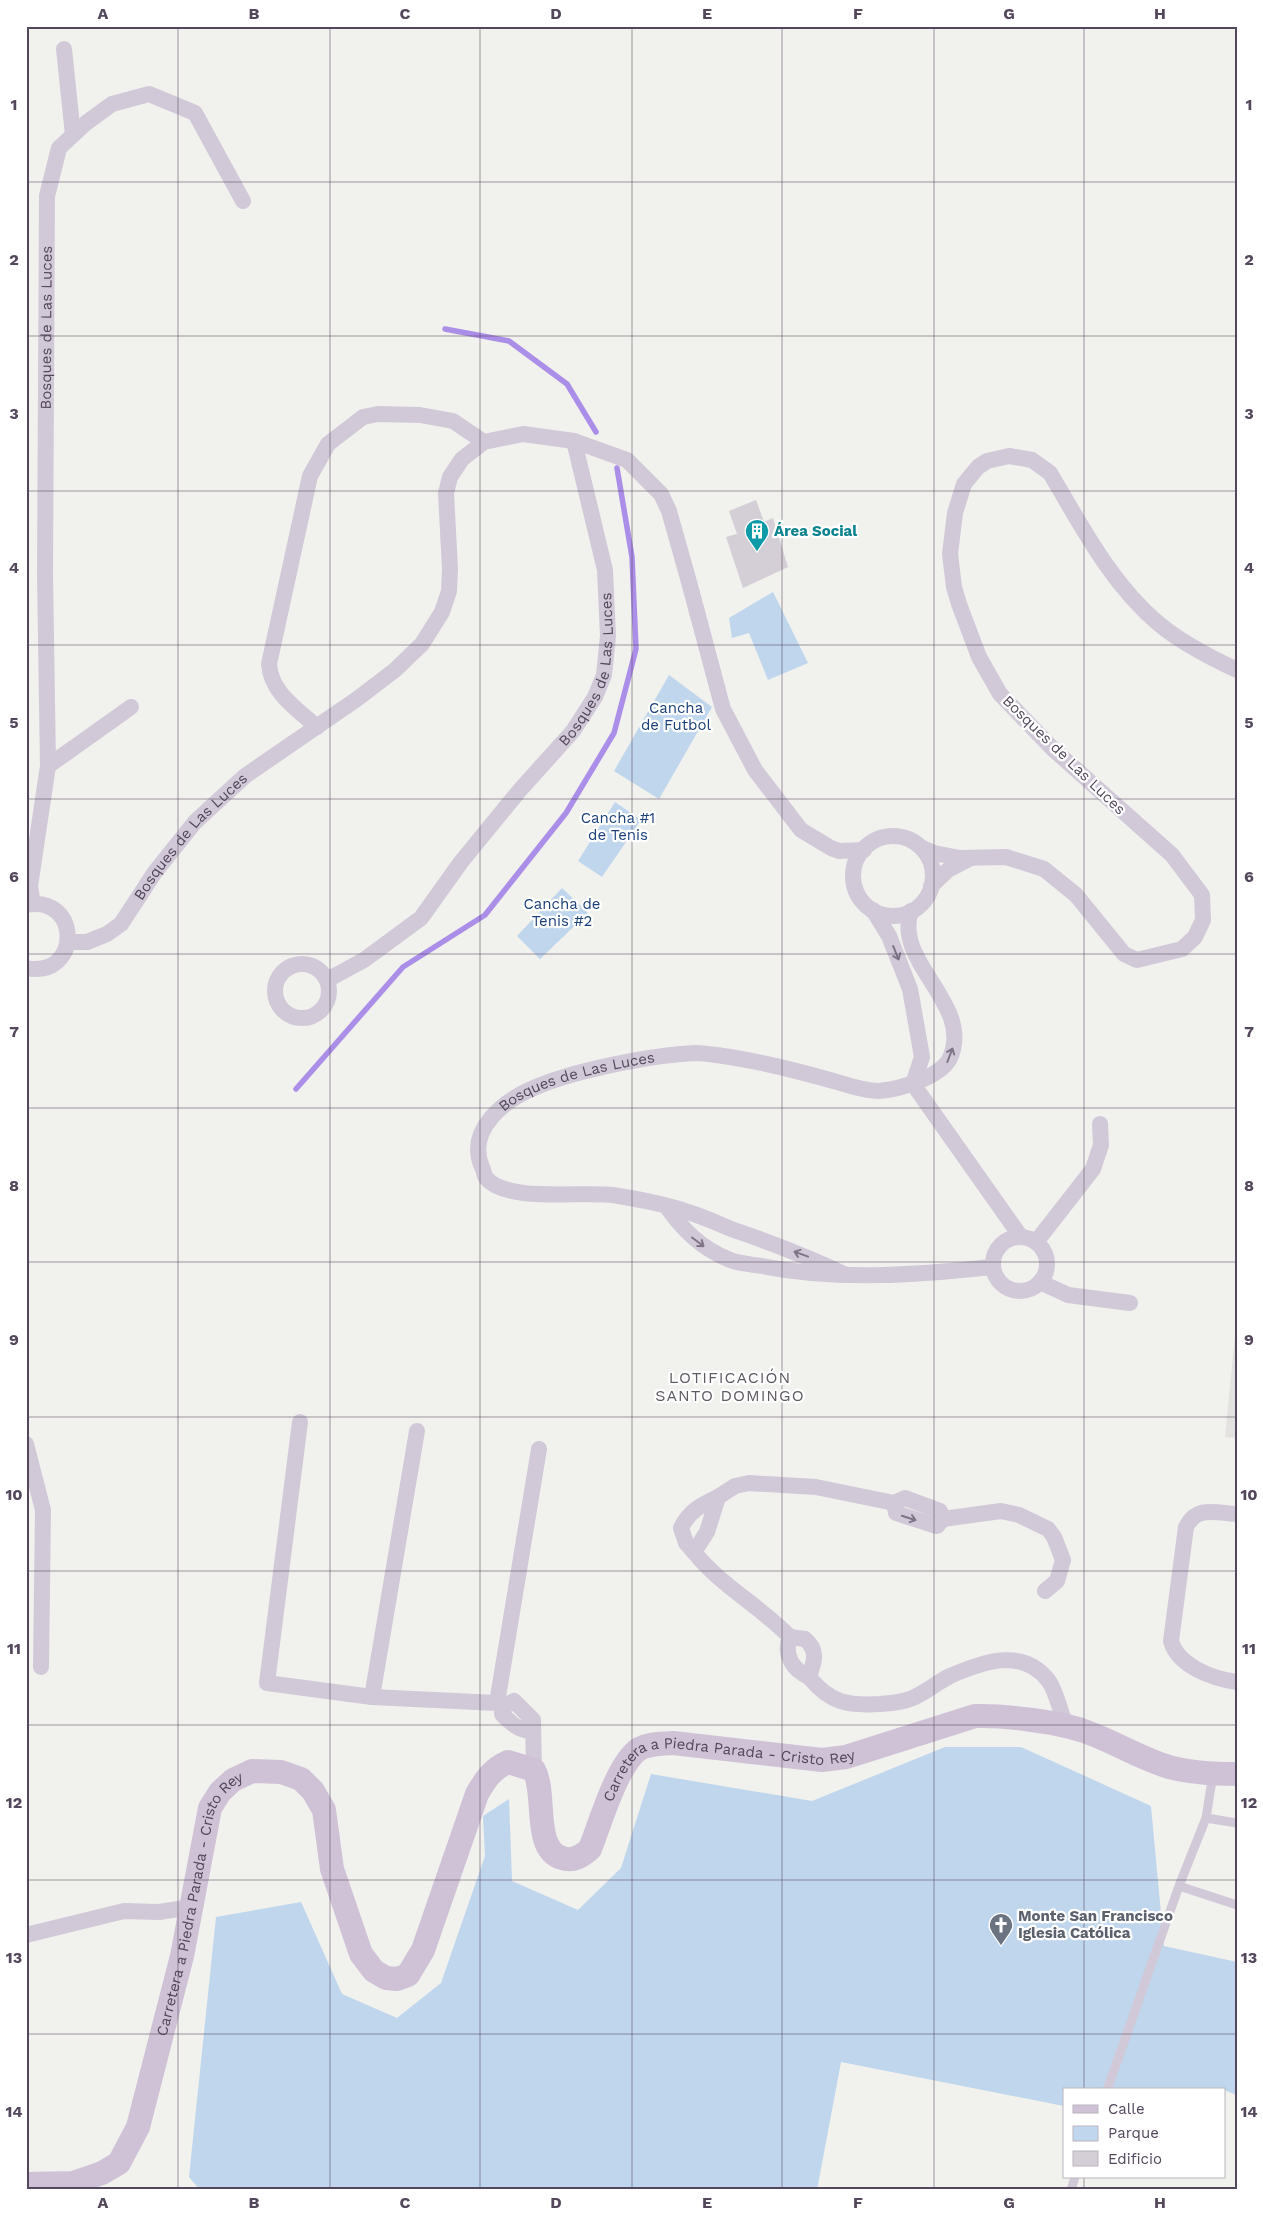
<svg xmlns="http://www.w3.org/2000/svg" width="1263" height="2216" font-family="'Work Sans',sans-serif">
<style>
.education{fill:#e3e2e0}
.green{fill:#bfd6ed}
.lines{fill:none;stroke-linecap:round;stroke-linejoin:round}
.stream{stroke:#ab8ee7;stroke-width:5.5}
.building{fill:#d4ced6}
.lane{stroke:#d1c9d8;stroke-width:9}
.street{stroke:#d1c9d8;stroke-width:16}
.secondary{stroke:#cfc2d6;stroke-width:24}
.oneway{stroke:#7f7487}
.grid{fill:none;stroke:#53475b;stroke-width:1;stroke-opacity:0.55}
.labels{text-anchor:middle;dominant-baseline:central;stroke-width:4.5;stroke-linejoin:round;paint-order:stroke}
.street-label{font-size:15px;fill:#53475b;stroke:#fff}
.culture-label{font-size:15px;font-weight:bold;fill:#0d838f;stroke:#fff;text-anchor:start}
.park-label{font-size:15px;fill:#1b4079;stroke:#fff}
.worship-label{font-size:15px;font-weight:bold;fill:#5b616d;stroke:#fff;text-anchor:start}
.neighbourhood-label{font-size:16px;letter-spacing:1px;fill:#605b63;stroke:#fff}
.neatline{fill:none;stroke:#53475b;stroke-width:2}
.grid-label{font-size:16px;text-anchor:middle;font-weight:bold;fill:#53475b}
</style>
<rect width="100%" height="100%" fill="#f1f1ee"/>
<path class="education" d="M 1237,1315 L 1237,1438 L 1225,1437 Z"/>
<path class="green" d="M 773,592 L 808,663 L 768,680 L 749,633 L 732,638 L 729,618 Z
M 669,675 L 712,707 L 659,799 L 614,771 Z
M 615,802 L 641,820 L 602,877 L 578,861 Z
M 562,888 L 588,913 L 540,959 L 517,936 Z
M 945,1747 L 1021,1747 L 1151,1806 L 1164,1946 L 1237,1962 L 1237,2095 L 1224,2090 L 1064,2090 L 1064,2106 L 841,2062 L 817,2190 L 200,2190 L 189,2177 L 216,1917 L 301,1902 L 342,1994 L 397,2018 L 441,1983 L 485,1856 L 483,1816 L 509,1799 L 512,1881 L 578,1910 L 621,1868 L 651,1774 L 812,1801 Z"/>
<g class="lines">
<path class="stream" d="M 445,329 L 509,341 L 567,384 L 596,432
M 296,1089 L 403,967 L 485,915 L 566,813 L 614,733 L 636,649 L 632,557 L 617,468"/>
</g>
<path class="building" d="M 756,500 L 764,522 L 773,518 L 788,567 L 743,588 L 726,537 L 737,534 L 729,511 Z"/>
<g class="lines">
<path class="lane" d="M 1206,1818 L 1237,1823
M 1179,1886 L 1237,1905
M 1107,2090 L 1179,1886 L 1206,1818 L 1213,1774
M 1071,2190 L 1075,2177"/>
<g class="street">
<path d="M 64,49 L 73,135"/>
<path d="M 317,727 C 297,709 271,693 269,664 L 310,476 L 328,444 L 363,417 L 378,414 L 420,415 L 453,421 L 484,442"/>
<path d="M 48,766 L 131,707"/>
<circle cx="893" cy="876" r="40"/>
<path d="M 922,848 L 934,853 L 960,858 L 1006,857 L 1044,869 L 1076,895 L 1124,954 L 1137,960 L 1182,949 L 1195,937 L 1203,920 L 1202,895 L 1172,855 L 1053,749 L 1000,694 L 979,657 L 959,604 L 954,587 L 950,554 L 955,513 L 964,484 L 978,467 L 987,461 L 1009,456 L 1032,460 L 1050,473 C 1081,525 1111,584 1159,624 C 1182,643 1209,657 1237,670"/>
<path d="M 931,886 L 948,870 L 971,858"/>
<path id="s1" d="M 33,904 L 30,886 L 48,766 L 45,574 L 47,196 L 59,148 L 86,123 L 112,104 L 149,94 L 195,113 L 243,201"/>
<path d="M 26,905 C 81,894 82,979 26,968"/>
<path d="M 873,910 L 889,936 L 910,989 L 922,1057 L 913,1084"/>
<path id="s2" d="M 69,942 L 87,942 L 107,934 L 121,924 L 155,872 L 195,822 L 245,776 L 357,699 L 395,670 L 422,644 L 442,612 L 449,591 L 450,569 L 446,493 L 450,477 L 462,459 L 484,442 L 523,434 L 574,441 L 627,460 L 661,494 L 669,511 L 689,582 L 723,709 L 755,770 L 801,830 L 831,848 L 839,851 L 864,850"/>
<circle cx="302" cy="991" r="27"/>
<path id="s3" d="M 327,980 L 364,960 L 421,918 L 461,862 L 520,790 L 573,731 L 595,697 L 604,675 L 608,636 L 605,570 L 574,441"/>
<path d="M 913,1084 L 1021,1237"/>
<path d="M 666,1206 C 683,1230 701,1248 728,1259 C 738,1264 751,1264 762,1266 C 837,1281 917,1275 992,1267"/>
<circle cx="1020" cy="1264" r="27"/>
<path d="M 1036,1242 L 1093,1169 L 1101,1145 L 1100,1124"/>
<path id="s4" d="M 846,1275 C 809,1257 772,1243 734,1230 C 719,1224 704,1217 688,1212 C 665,1204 638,1199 613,1195 C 581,1191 507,1203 486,1178 C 484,1175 484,1171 482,1167 C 466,1130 504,1100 536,1087 C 576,1070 652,1055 696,1053 C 705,1053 715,1055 723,1056 C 760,1061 794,1070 830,1080 C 844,1084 863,1091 878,1091 C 898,1090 941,1077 950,1058 C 974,1004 893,963 911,911"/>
<path d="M 1040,1282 L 1068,1295 L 1130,1303"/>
<path d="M 300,1422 L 267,1683 L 372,1697 L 497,1703 L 503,1707"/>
<path d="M 26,1444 L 43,1510 L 41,1667"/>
<path d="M 718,1497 L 735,1486 L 749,1483 L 816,1487 L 894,1503"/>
<path d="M 718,1497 L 707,1532 L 694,1552 L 686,1543 L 681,1528 C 689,1511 701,1505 718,1497 Z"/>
<path d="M 1237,1514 C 1216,1513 1197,1505 1186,1527 L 1171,1641 C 1178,1666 1213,1679 1237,1682"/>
<path d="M 943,1519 L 940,1511 L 905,1498 L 894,1503 L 896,1513 L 933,1525 L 937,1526 L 943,1519 L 1001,1511 L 1019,1515 L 1048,1529 L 1054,1537 L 1063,1560 L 1057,1581 L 1045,1591"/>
<path d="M 694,1552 C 721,1586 760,1606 790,1637"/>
<path d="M 790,1637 L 805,1639 C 819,1651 814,1662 809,1677 C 793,1670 783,1655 790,1637 Z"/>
<path d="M 809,1677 C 830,1703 848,1706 880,1704 C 890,1703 900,1703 910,1699 C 924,1694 936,1683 950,1676 C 982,1662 1022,1647 1048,1680 C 1056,1690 1061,1714 1066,1726"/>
<path d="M 372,1697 L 417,1431"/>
<path d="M 497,1703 L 539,1449"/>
<path d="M 503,1707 L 514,1701 L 533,1720 L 534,1770"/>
<path d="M 503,1707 L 502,1714 C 512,1724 518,1730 531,1731"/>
<path d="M 26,1935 L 124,1911 L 159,1912 L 191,1907"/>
</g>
<path class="secondary" id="s5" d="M 26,2184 L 73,2183 L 102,2173 L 119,2163 L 138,2127 L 182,1956 L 210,1808 L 220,1792 L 233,1780 L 252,1771 L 281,1772 L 301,1779 L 313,1791 L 324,1810 L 332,1869 L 361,1954 L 374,1971 L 386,1978 L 397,1979 L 408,1975 L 423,1950 L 477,1794 C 485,1780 492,1769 508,1762 L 534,1770 C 547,1794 532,1849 562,1858 C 573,1862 582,1856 590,1849 C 600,1824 617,1764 639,1749 C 650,1743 662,1744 673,1743 L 822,1760 L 846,1757 L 975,1716 C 1003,1715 1058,1722 1084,1731 C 1113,1741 1139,1758 1169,1767 C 1191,1773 1214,1774 1237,1774"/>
</g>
<defs><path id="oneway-shaft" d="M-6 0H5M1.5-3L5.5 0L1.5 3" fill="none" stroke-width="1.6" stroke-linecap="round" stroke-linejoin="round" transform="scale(1.25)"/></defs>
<g class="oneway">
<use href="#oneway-shaft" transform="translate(896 953) rotate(68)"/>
<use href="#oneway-shaft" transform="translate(950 1055) rotate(-69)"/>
<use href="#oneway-shaft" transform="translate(698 1242) rotate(37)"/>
<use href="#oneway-shaft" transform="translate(801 1254) rotate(-160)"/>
<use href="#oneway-shaft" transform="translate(909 1518) rotate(18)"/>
</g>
<path class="grid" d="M 178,26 L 178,2190M 330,26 L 330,2190M 480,26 L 480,2190M 632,26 L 632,2190M 782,26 L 782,2190M 934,26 L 934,2190M 1084,26 L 1084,2090M 26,182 L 1237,182M 26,336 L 1237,336M 26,491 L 1237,491M 26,645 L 1237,645M 26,799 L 1237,799M 26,954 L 1237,954M 26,1108 L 1237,1108M 26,1262 L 1237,1262M 26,1417 L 1237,1417M 26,1571 L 1237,1571M 26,1725 L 1237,1725M 26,1880 L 1237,1880M 26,2034 L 1237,2034M 1084,2177 L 1084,2190"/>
<defs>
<g id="building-pin" transform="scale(1.25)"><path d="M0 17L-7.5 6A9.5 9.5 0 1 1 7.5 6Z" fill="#0f9aa8" stroke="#fff"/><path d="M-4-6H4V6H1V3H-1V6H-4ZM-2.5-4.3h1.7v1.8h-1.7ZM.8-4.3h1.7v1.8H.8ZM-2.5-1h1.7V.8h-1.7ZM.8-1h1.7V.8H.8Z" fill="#fff"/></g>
<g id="church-pin" transform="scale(1.25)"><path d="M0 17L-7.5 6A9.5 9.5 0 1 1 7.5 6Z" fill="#6b7280" stroke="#fff"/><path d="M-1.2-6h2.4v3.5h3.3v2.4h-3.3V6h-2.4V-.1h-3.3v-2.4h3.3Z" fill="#fff"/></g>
</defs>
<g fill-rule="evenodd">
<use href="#building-pin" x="757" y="531"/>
<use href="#church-pin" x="1001" y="1925"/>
</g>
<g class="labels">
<g class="street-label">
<text stroke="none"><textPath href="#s1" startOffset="578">Bosques de Las Luces</textPath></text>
<text stroke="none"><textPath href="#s3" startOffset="419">Bosques de Las Luces</textPath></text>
<text transform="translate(1064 755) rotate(44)">Bosques de Las Luces</text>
<text stroke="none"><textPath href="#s2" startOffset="169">Bosques de Las Luces</textPath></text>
<text stroke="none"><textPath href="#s4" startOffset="538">Bosques de Las Luces</textPath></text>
<text stroke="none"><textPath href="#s5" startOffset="1405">Carretera a Piedra Parada - Cristo Rey</textPath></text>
<text stroke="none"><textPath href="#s5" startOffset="372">Carretera a Piedra Parada - Cristo Rey</textPath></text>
</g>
<g class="culture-label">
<text x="774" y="531">Área Social</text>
</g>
<g class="park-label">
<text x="676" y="708">Cancha<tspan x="676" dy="17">de Futbol</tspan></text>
<text x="618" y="818">Cancha #1<tspan x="618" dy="17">de Tenis</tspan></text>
<text x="562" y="904">Cancha de<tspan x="562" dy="17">Tenis #2</tspan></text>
</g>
<g class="worship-label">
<text x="1018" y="1916">Monte San Francisco<tspan x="1018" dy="17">Iglesia Católica</tspan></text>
</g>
<g class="neighbourhood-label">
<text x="730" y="1377">LOTIFICACIÓN<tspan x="730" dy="18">SANTO DOMINGO</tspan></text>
</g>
</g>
<rect width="1263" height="2216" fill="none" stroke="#ffffff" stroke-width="55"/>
<rect x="1063" y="2088" width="162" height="90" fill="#ffffff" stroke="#bab5bd"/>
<rect x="1073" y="2105" width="25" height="8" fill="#cfc2d6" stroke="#bab5bd"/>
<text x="1108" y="2114" font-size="15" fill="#53475b">Calle</text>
<rect x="1073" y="2126" width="25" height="15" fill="#bfd6ed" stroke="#bab5bd"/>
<text x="1108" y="2138" font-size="15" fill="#53475b">Parque</text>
<rect x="1073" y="2151" width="25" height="15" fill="#d4ced6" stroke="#bab5bd"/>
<text x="1108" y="2164" font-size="15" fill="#53475b">Edificio</text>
<rect x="28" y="28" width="1208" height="2160" class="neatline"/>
<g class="grid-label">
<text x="103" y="19">A</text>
<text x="254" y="19">B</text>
<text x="405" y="19">C</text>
<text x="556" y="19">D</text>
<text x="707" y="19">E</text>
<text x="858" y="19">F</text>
<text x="1009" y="19">G</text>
<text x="1160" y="19">H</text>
<text x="14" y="110">1</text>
<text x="1249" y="110">1</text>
<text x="14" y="265">2</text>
<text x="1249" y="265">2</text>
<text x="14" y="419">3</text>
<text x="1249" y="419">3</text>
<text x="14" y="573">4</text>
<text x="1249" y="573">4</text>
<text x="14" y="728">5</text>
<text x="1249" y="728">5</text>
<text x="14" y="882">6</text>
<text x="1249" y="882">6</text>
<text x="14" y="1037">7</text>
<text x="1249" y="1037">7</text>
<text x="14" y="1191">8</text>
<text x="1249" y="1191">8</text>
<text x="14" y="1345">9</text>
<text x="1249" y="1345">9</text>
<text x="14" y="1500">10</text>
<text x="1249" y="1500">10</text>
<text x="14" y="1654">11</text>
<text x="1249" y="1654">11</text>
<text x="14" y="1808">12</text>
<text x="1249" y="1808">12</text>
<text x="14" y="1963">13</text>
<text x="1249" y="1963">13</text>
<text x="14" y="2117">14</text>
<text x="1249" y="2117">14</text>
<text x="103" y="2208">A</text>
<text x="254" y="2208">B</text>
<text x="405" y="2208">C</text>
<text x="556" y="2208">D</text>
<text x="707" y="2208">E</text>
<text x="858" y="2208">F</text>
<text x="1009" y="2208">G</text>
<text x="1160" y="2208">H</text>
</g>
</svg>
